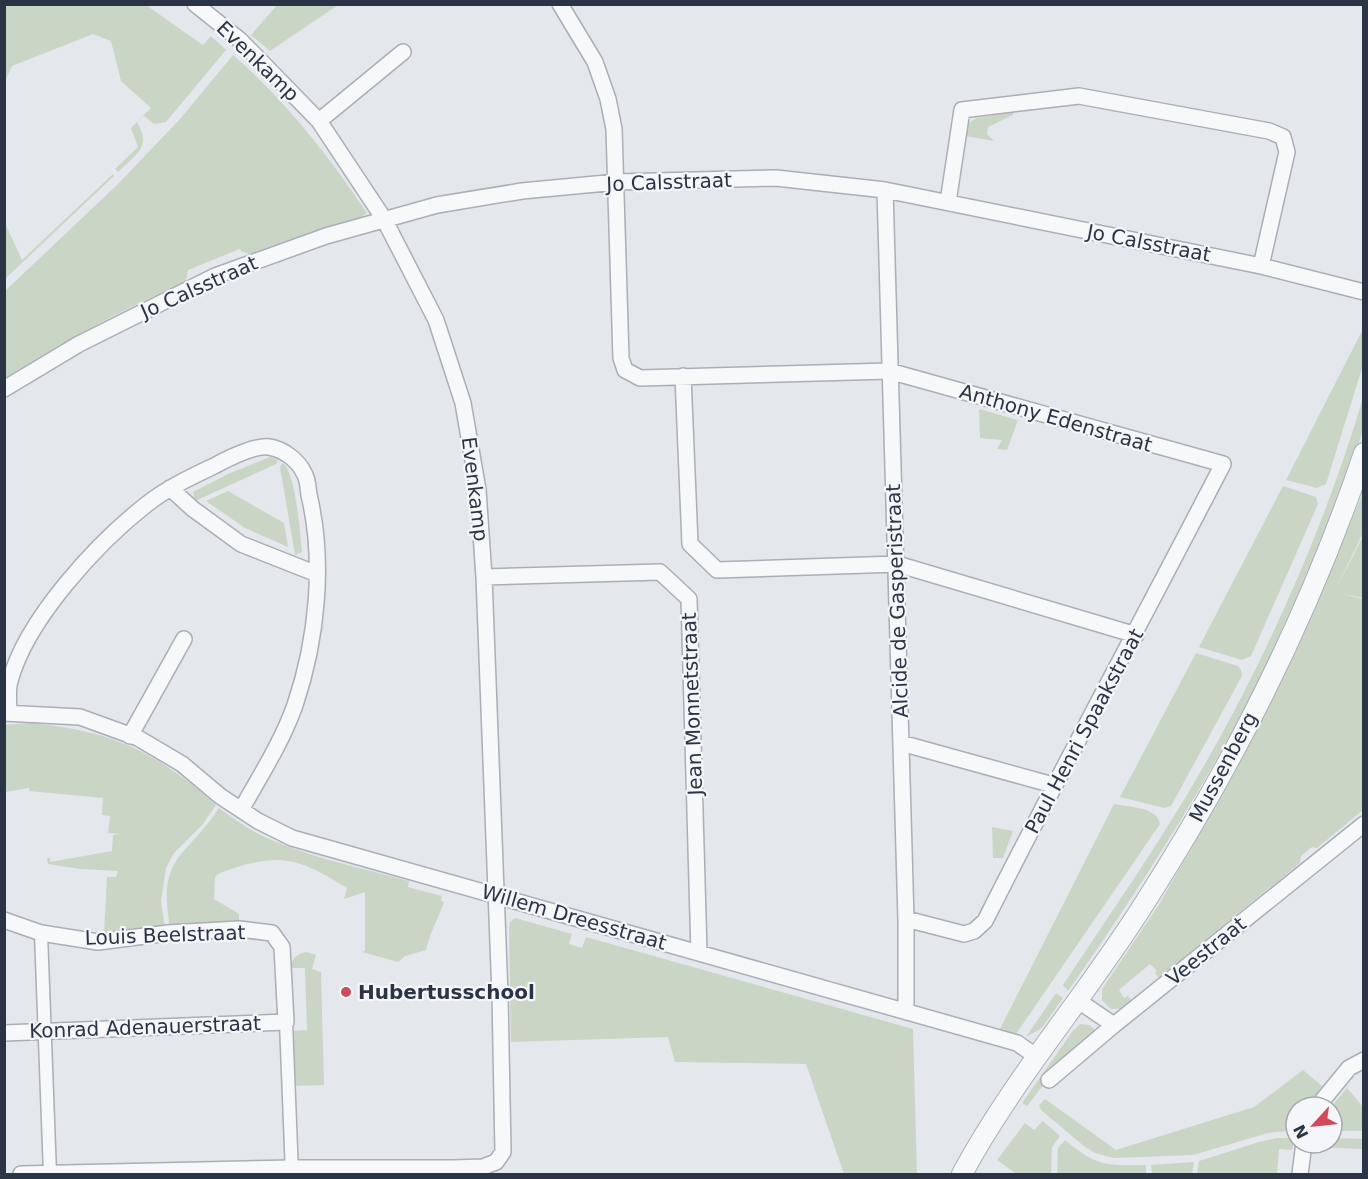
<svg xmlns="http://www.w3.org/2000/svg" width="1368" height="1179" font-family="'DejaVu Sans',sans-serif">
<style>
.green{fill:#c9d6c5}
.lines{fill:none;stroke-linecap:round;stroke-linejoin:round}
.pedestrian-casing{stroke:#a9aeb7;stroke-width:15}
.minor-casing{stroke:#a9aeb7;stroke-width:18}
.tertiary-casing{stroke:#a9aeb7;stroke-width:22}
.pedestrian{stroke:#f7f8fa;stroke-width:12}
.minor{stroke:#f7f8fa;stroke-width:15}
.tertiary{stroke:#f7f8fa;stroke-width:20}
.poi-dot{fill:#d1495b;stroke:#f4f6f9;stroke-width:2}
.labels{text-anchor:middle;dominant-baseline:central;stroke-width:4.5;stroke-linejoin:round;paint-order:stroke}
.street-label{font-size:20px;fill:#2b3445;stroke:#f4f6f9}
.poi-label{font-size:20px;font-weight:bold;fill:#2b3445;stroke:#f4f6f9;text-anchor:start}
</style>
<rect width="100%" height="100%" fill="#e4e7ec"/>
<path class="green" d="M 5,4 L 146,5 L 203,45 L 211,36 L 226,50 L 166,122 L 154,124 L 144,116 L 137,122 C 152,148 136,154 118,172 L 115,169 L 138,147 L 131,128 L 151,108 L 121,81 L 111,41 L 93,34 L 12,66 L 5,81 Z
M 278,4 L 338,4 L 338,5 L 270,51 L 251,35 Z
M 233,55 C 286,101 328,155 367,213 L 360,218 L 251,255 L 241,251 L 240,249 L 188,270 L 186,280 L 184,283 C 121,310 61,342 5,380 L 5,291 L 118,184 L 180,119 Z
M 1013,112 L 1013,115 L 988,127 L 987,134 L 994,141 L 965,136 L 970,122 L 977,118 Z
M 113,174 L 114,176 L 5,279 L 5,223 L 22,260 Z
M 1363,329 L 1363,365 L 1326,484 L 1317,488 L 1286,480 Z
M 1363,398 C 1363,408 1365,420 1363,430 C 1354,461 1340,493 1328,524 C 1265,692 1171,844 1068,991 L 1063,985 C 1111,912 1162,840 1205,764 C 1271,648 1325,525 1363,398 Z
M 979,409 L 1018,420 L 1007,450 L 997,449 L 1002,440 L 980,438 Z
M 270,457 L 278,460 L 276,464 L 195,501 L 193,492 L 228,474 Z
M 283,463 C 296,473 300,534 302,552 L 295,555 L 280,467 Z
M 1283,486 L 1316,497 L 1318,504 L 1251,656 L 1242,660 L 1199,647 Z
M 228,491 L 284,523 L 288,547 L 245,528 L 206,501 Z
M 1363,493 L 1363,533 L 1335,591 L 1363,536 L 1363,598 L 1337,593 L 1363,599 L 1363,810 L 1317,848 L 1312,847 L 1301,856 L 1300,863 L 1159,978 L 1155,973 L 1157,971 L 1150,964 L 1119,990 L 1124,998 L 1128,996 L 1132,1001 L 1122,1009 L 1111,1009 L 1102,1000 L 1102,989 L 1158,906 L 1199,835 L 1259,722 L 1315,606 Z
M 1196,653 L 1238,666 L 1241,670 L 1242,676 L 1171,806 L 1164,808 L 1120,797 Z
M 30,723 C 112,731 154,750 216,805 L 203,824 L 174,853 L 166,868 L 161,901 L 165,928 L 104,933 L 107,877 L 116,877 L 118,871 L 80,869 L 48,864 L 47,858 L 50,858 L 50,862 L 112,851 L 113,835 L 121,834 L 108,833 L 110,816 L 102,815 L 103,798 L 29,791 L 29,788 L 5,792 L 4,725 Z
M 1114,804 C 1129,807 1158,807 1160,824 L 1016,1034 L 999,1031 Z
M 219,808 C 234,819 249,830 267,838 C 311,858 362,868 409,881 L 408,887 L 442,896 L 441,901 L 444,902 C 438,919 430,933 426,950 L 405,956 L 398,962 L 362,952 L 365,951 L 365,892 L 344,899 L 347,888 C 295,855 276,852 218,874 L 215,877 L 214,899 L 239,914 L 239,922 L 211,922 L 170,927 C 157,856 185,859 219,808 Z
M 992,827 L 1013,831 L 1003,858 L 993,858 Z
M 515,918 L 572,934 L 569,944 L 582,948 L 586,937 L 913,1029 L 917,1174 L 844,1174 L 806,1064 L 675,1062 L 668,1037 L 511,1042 L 509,927 L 510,922 Z
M 306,952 L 316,955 L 312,969 L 321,972 L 324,1085 L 293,1086 L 293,1031 L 307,1030 L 305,968 L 290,968 C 292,958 297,954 306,952 Z
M 1056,993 L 1063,998 L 1042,1028 L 1026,1037 Z
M 1080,1024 L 1089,1025 L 1099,1032 L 1045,1083 L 1027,1106 L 1022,1103 L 1072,1032 Z
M 1303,1070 L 1322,1086 L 1308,1107 L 1296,1107 L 1296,1130 L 1268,1133 L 1193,1155 L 1114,1158 L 1095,1153 L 1085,1147 L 1041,1110 L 1039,1105 L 1045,1099 L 1116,1150 L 1254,1107 Z
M 1347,1088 L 1363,1107 L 1363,1131 L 1332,1131 L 1331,1107 Z
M 1043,1121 L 1060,1136 L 1052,1147 L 1051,1174 L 1017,1174 L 997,1160 L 1025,1123 L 1034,1130 Z
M 1276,1138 L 1295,1138 L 1292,1150 L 1279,1149 L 1277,1174 L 1197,1174 L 1199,1161 L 1259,1142 Z
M 1332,1138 L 1363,1139 L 1363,1149 L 1313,1147 L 1314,1143 L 1332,1143 Z
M 1065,1140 C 1098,1167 1104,1165 1146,1165 L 1146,1174 L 1057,1174 L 1058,1148 Z
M 1194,1162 L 1192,1174 L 1152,1174 L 1151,1165 Z"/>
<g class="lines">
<g class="pedestrian-casing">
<path id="pedestrian" d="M 41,933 L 50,1174
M 286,1022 L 292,1174"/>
</g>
<g class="minor-casing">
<path id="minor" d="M 560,4 L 595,62 L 608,99 L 614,129 L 621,358 L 625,370 L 640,378 L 889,371 L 1223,464 C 1144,617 1062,768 985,921 L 974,931 L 964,934 L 906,919
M 319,121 L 403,52
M 885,190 L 906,919 L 906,1012
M 948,202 L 962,110 L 1079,96 L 1269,131 L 1283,137 L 1287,152 L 1261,266
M 683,376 L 690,544 L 717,570 L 897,564 L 1136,635
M 4,389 L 79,344 L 215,276 L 326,236 L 437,205 L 522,191 L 617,182 L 776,178 L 885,190 L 1261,266 L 1364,292
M 170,488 L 193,509 L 241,544 L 317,574
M 484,577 L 660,572 L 689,599 L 699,953
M 4,713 L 80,717 L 138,738 L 182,764 L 220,796 L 258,821 L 292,838 L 1017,1043 L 1037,1057
M 9,713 C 9,703 7,691 10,681 C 26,620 97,543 147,504 C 167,488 191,477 214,466 C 227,459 255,445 269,447 C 283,449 298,460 304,473 C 308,479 308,488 309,495 C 325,562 317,640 295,705 C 282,742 260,776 241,810
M 130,736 L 184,639
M 901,743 L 1053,785
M 4,920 L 41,933 L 98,942 L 168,933 L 239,929 L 272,933 L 282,947 L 286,1022 L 4,1033
M 1077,1000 L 1114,1025
M 1049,1080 L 1114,1025 L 1364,824
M 1317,1107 L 1349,1068 L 1364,1060
M 21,1174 L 292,1168 L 454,1168 L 483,1167 L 496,1162 L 503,1152 L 500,995 L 484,577 L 478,490 L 463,403 L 436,320 L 384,219 L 319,121 L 240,40 L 195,4
M 1300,1174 L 1304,1143"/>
</g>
<g class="tertiary-casing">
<path id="tertiary" d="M 962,1174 C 1013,1079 1086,996 1144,904 C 1233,765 1311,610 1364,453"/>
</g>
<use href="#pedestrian" class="pedestrian"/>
<use href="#minor" class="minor"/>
<use href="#tertiary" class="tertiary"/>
</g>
<circle class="poi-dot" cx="346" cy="992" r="6"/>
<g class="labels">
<g class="street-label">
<text transform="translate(258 61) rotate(44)">Evenkamp</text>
<text transform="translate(669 182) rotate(-2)">Jo Calsstraat</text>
<text transform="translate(1149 243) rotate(11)">Jo Calsstraat</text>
<text transform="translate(199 287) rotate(-24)">Jo Calsstraat</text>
<text transform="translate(1056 418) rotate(16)">Anthony Edenstraat</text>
<text transform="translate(475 489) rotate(83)">Evenkamp</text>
<text transform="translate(897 601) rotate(-92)">Alcide de Gasperistraat</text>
<text transform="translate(692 704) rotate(-92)">Jean Monnetstraat</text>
<text transform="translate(1084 731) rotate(-62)">Paul Henri Spaakstraat</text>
<text transform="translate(1223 767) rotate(-62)">Mussenberg</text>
<text transform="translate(574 917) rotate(16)">Willem Dreesstraat</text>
<text transform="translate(165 935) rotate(-2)">Louis Beelstraat</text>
<text transform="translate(1206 951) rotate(-39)">Veestraat</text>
<text transform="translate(145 1027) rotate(-2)">Konrad Adenauerstraat</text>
</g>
<g class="poi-label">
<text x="358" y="992">Hubertusschool</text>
</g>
</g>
<rect width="1368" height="1179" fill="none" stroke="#2b3445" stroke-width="12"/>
<g transform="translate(1314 1125) rotate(243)"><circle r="28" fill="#f4f6f9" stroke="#a4a8b1" stroke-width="1.5"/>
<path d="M0-4.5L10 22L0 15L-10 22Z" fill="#d1495b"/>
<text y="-9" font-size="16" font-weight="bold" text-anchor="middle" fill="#2b3445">N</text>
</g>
</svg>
